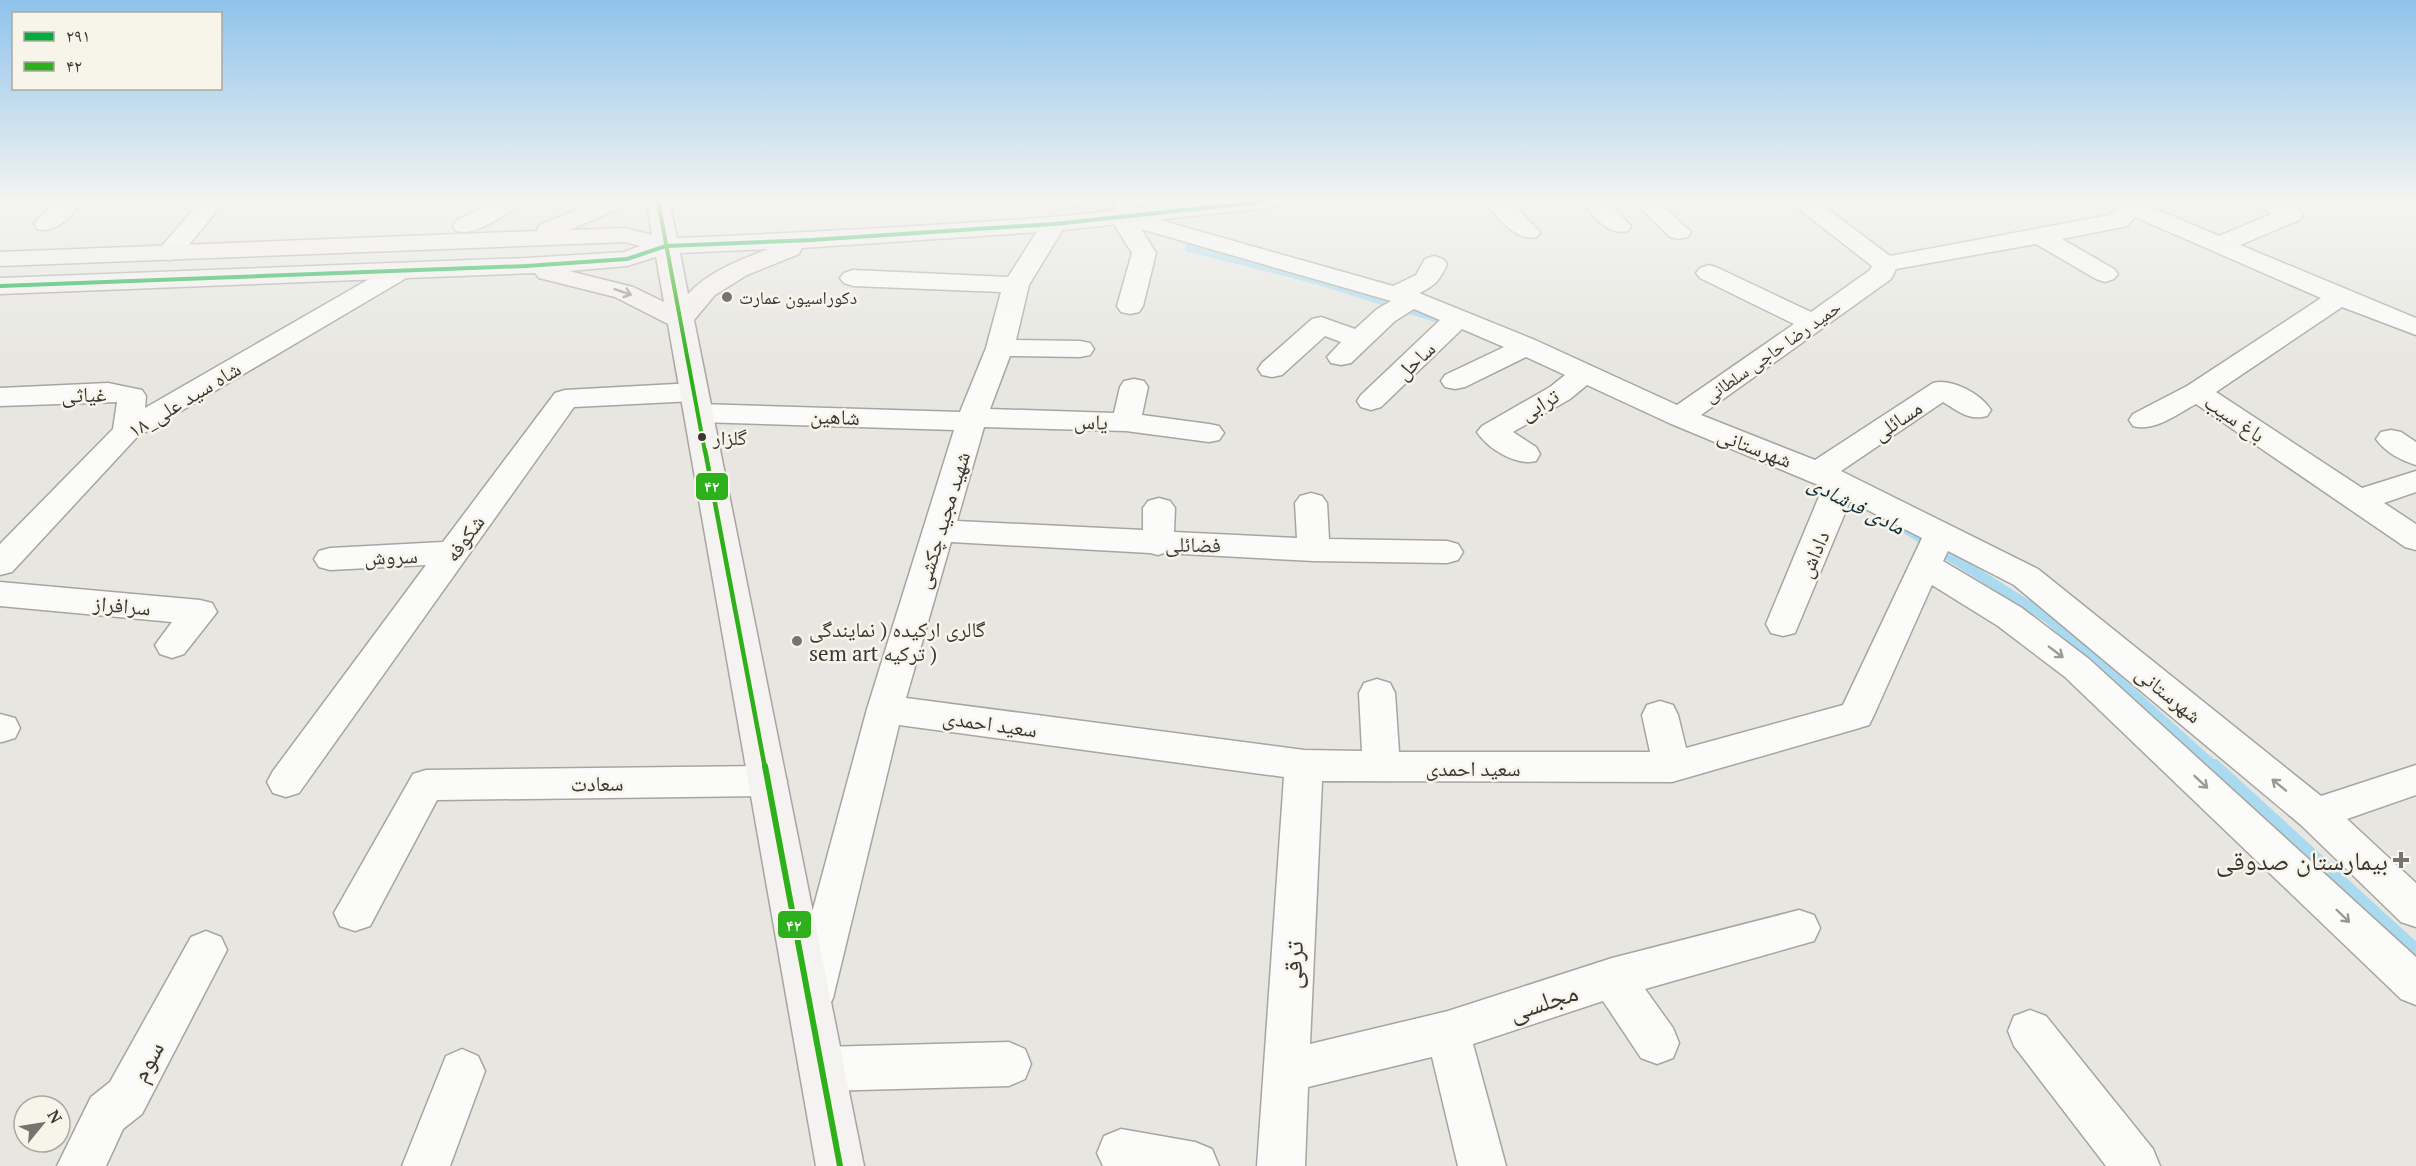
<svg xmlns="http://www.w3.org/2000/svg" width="2416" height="1166" font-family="'PT Serif','Noto Naskh Arabic',serif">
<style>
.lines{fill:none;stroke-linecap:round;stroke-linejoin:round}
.stream-far2{stroke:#a9daf0;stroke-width:8}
.stream-far1{stroke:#a9daf0;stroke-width:10}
.stream{stroke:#a9daf0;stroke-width:14}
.street-casing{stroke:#a6a5a1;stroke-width:3}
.secondary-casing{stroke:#a6a5a1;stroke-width:3}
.street{fill:#fbfbfa;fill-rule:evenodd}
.secondary{fill:#f5f2f2;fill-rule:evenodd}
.bus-1-casing{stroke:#f7f4ea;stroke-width:8}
.bus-2-far2-casing{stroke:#f7f4ea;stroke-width:8}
.bus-2-far1-casing{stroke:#f7f4ea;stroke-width:9}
.bus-2-casing{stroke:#f7f4ea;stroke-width:10}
.bus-1{stroke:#00ad3d;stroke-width:4}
.bus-2-far2{stroke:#2eaf1c;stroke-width:4}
.bus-2-far1{stroke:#2eaf1c;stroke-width:4.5}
.bus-2{stroke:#2eaf1c;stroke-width:6}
.oneway{stroke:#969492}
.oneway2{stroke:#9a9996}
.poi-dot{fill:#757470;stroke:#f7f4ea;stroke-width:2}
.bus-dot{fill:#383733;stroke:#f7f4ea;stroke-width:2}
.labels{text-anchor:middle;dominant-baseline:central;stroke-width:5;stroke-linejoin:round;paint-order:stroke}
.far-poi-label{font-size:18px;fill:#383733;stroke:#f7f4ea;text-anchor:start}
.far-street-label{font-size:18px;fill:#383733;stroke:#f7f4ea}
.bus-label{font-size:20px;fill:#383733;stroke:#f7f4ea;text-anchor:start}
.street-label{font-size:21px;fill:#383733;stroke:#f7f4ea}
.poi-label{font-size:21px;fill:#383733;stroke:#f7f4ea;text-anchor:start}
.water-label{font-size:22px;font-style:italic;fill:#0d2f3d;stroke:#f7f4ea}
.near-poi-label{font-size:26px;fill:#383733;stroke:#f7f4ea;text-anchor:end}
.near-street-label{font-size:26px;fill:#383733;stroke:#f7f4ea}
.line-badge{stroke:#f7f4ea;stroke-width:2}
.badge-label{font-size:16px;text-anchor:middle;font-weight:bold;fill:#fff}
</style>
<rect width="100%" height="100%" fill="#e7e6e0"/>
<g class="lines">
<path class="stream-far2" d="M 1189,248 L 1316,280 L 1451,323"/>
<path class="stream-far1" d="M 1902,526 L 2048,618 L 2216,768"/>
<path class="stream" d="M 2214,766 L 2416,951"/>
<g class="street-casing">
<path id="street" d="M 57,201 L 82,201 C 72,216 56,234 37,229 L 34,224 Z
M 201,201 L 225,201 L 178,258 L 169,260 L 160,258 L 157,253 L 160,248 Z
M 494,201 L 523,201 L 519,206 C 501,216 477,236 456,231 L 453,226 L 456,221 Z
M 1070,201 L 1096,201 L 1097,202 L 1093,207 L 1085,209 L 1074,206 Z
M 1116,201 L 1134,201 L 1137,205 L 1135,213 L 1393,286 L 1416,275 L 1425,259 L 1434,256 L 1443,259 L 1447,264 C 1440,280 1435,286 1419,293 L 1535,340 L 1677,405 L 1794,324 L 1700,278 L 1696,273 L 1700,268 L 1709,265 L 1718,268 L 1811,312 L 1870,270 L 1872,266 L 1795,206 L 1792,201 L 1817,201 L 1890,256 L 2110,215 L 2119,206 L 2119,201 L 2141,201 L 2142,203 L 2219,236 L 2272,214 L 2257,206 L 2254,201 C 2271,201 2292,198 2303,215 L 2299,220 L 2240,245 L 2416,318 L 2416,335 L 2342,307 L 2216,392 L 2362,488 L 2416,471 L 2416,492 L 2384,503 L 2416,524 L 2416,550 L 2405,547 L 2196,404 C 2177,414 2155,432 2133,426 L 2129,420 L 2133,414 L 2187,386 L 2321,298 L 2135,217 L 2127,226 L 2062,239 L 2114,269 L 2118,274 L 2114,279 L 2105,282 L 2096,279 L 2036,244 L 1896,269 L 1891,279 L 1701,415 L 1815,460 L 1933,383 C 1952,378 1981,394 1991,410 L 1987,416 C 1969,421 1958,411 1943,402 L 1841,471 L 2038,569 L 2321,796 L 2416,765 L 2416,795 L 2347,819 L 2416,883 L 2416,927 L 2401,922 L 2301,825 L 2014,585 L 1948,551 L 1943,561 L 2022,608 L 2089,659 L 2416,957 L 2416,1005 L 2401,999 L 2065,677 L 1998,626 L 1932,585 L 1874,715 L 1869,725 L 1856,729 L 1672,782 L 1322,781 L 1310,1044 L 1448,1011 L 1612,958 L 1799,910 L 1814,915 L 1820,928 L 1814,941 L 1645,989 L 1673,1028 L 1679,1043 L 1673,1058 L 1657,1064 L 1641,1058 L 1603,1001 L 1473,1044 L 1506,1166 L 1458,1166 L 1432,1057 L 1308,1087 L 1305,1166 L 1257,1166 L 1284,777 L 899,725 L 833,998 L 826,1012 L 811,1018 L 796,1012 L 789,998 L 867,709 L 954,430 L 698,422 L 688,419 L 684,413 L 688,407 L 698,404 L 960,412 L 986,348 L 1001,292 L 853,286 L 844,283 L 840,278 L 844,273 L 853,270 L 1008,277 L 1045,219 L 1054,217 L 1063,219 L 1066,224 L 1029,285 L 1016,340 L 1080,341 L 1090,343 L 1094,349 L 1090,355 L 1080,357 L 1010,356 L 990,409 L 1114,413 L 1120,387 L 1124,381 L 1134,379 L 1144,381 L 1148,387 L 1142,415 L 1209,424 L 1219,426 L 1224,433 L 1219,440 L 1209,442 L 1126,431 L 984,427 L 957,521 L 1143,530 L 1143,508 L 1148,501 L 1159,498 L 1170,501 L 1175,508 L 1174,532 L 1297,538 L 1295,503 L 1300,496 L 1311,493 L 1322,496 L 1327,503 L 1329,539 L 1447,541 L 1458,544 L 1463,552 L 1458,560 L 1447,563 L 1314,561 L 1164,553 L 1158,555 L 1150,553 L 951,542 L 906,698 L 1304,750 L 1362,751 L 1359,693 L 1364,683 L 1377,679 L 1390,683 L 1395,693 L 1399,752 L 1650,752 L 1642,715 L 1647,705 L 1660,701 L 1673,705 L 1678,715 L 1686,748 L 1843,705 L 1922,538 L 1850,501 L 1795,633 L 1783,636 L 1771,633 L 1766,624 L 1823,487 L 1669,423 L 1587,385 L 1570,399 L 1513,432 L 1536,447 L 1540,454 L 1536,461 C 1516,466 1488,449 1477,432 L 1482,426 L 1550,387 L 1565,375 L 1526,357 L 1465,387 L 1455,389 L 1445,387 L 1441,381 L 1445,375 L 1504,347 L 1462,329 L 1381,407 L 1371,410 L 1361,407 L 1357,401 L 1361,395 L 1440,320 L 1414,309 L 1395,321 L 1351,363 L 1341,365 L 1331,363 L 1327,357 L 1341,342 L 1325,336 L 1282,375 L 1272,377 L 1262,375 L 1258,369 L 1262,363 L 1312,319 L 1321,317 L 1355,329 L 1377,309 L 1391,301 L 1141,229 L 1156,253 L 1143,306 L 1139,312 L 1130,314 L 1121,312 L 1117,306 L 1132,253 L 1110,218 Z
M 1485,201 L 1510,201 L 1540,232 L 1537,237 C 1516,242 1496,217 1485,201 Z
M 1582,201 L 1607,201 L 1631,226 L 1628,231 C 1608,236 1593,216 1582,201 Z
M 1633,201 L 1658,201 L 1691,232 L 1688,237 L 1679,239 L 1670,237 Z
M 399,264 L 408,267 L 412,272 L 408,277 L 137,437 L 12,572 L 0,575 L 0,544 L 113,429 L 117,402 L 0,406 L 0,388 L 108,383 L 142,390 L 146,396 L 145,408 L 390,267 Z
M 694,383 L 704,386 L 708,392 L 704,398 L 694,401 L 574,407 L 299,793 L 286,797 L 273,793 L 267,782 L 273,771 L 426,565 L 330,570 L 319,567 L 314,559 L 319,551 L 330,548 L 443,542 L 555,393 L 565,390 Z
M 2391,430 L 2401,432 L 2416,442 L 2416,465 C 2402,461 2385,452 2376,439 L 2381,432 Z
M 0,582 L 200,600 L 212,603 L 217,612 L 184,654 L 172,658 L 160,654 L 155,645 L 172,622 L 0,606 Z
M 0,714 L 15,718 L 20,728 L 15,738 L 2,742 L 0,742 Z
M 768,766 L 781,770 L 787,781 L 781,792 L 768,796 L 437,800 L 370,926 L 355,931 L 340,926 L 334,913 L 413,774 L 426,770 Z
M 206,931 L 221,937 L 227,950 L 142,1114 L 123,1129 L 106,1166 L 57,1166 L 91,1097 L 110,1082 L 191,937 Z
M 2030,1010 L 2046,1016 L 2153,1149 L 2160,1166 L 2106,1166 L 2014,1046 L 2008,1031 L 2014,1016 Z
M 1009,1042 L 1025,1049 L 1031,1064 L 1025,1079 L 1009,1086 L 822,1091 L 806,1084 L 799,1069 L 806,1054 L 822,1047 Z
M 462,1049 L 478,1056 L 485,1071 L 450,1166 L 402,1166 L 446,1056 Z
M 1121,1129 L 1195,1142 L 1212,1149 L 1219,1166 L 1103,1166 L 1097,1153 L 1104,1136 Z"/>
</g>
<g class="secondary-casing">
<path id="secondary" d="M 599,201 L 630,201 L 626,206 L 569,230 L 626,228 L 652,235 L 647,201 L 669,201 L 677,238 C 803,233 928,226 1054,217 C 1128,211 1206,193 1280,201 L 1276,206 L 1268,208 L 1054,231 L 802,248 L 799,254 L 747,275 L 715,295 L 694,320 L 864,1166 L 816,1166 L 668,324 L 615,297 L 539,278 L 535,273 L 0,294 L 0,278 L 526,258 L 624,252 L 640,246 L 625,242 L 0,266 L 0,252 L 537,231 L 539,225 ZM 768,249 C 740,260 709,271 688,294 L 680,253 ZM 656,257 L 664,302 L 633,287 L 569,271 L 627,266 Z"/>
</g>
<use href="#street" class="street"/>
<use href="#secondary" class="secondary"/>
<g class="bus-1-casing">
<path id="bus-1" d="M 0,286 L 526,266 L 627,259 L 666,246 L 811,240 L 1054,224 L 1268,201"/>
</g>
<g class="bus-2-far2-casing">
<path id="bus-2-far2" d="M 658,201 L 705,452"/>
</g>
<g class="bus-2-far1-casing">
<path id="bus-2-far1" d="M 705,450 L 765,768"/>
</g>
<g class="bus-2-casing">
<path id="bus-2" d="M 765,766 L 840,1166"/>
</g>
<use href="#bus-1" class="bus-1"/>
<use href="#bus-2-far2" class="bus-2-far2"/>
<use href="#bus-2-far1" class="bus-2-far1"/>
<use href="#bus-2" class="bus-2"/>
</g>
<defs><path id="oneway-shaft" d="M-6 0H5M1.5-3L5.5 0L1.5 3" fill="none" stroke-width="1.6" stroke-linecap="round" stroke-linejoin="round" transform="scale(1.5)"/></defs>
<use class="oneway" href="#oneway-shaft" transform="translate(623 292) rotate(19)"/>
<g class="oneway2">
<use href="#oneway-shaft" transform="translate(2056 652) rotate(37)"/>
<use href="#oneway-shaft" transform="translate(2201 782) rotate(43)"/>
<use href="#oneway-shaft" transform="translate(2279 785) rotate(-141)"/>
<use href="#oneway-shaft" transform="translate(2343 916) rotate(44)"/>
</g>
<linearGradient id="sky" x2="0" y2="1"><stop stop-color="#8fc3eb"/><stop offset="0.55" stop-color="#f4f4f1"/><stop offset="1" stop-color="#f4f4f1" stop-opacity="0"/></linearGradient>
<rect width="2416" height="364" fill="url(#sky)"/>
<g class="poi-dot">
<circle cx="727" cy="297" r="6"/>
<circle cx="797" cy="641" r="6"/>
<path d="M2398 851h6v6h6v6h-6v6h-6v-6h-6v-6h6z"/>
</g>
<circle class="bus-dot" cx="702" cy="437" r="5"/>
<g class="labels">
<g class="far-poi-label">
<text x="739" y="297">دکوراسیون عمارت</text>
</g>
<g class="far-street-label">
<text transform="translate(1772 351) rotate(-35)">حمید رضا حاجی سلطانی</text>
</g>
<g class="bus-label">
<text x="713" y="437">گلزار</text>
</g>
<g class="street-label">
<text transform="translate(1415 360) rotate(-43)">ساحل</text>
<text transform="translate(84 394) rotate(-1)">غیاثی</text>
<text transform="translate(184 399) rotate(-31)">۱۸_شاه سید علی</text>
<text transform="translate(1539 404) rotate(-31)">ترابی</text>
<text transform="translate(835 416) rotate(2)">شاهین</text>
<text transform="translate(2235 418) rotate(34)">باغ سیب</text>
<text transform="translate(1897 420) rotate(-34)">مسائلی</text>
<text transform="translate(1091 421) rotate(2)">یاس</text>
<text transform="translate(1755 447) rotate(21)">شهرستانی</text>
<text transform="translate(942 520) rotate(-73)">شهید مجید چکشی</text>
<text transform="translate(464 538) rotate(-54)">شکوفه</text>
<text transform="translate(1193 544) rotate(1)">فضائلی</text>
<text transform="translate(1813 554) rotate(-67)">داداش</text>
<text transform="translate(391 556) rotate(-2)">سروش</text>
<text transform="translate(122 605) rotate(5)">سرافراز</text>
<text transform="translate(2169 694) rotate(39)">شهرستانی</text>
<text transform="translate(990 723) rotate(8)">سعید احمدی</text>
<text x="1473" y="768">سعید احمدی</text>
<text transform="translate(597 783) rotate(-1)">سعادت</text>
</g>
<g class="poi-label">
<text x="809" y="629">گالری ارکیده ( نمایندگی<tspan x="809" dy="24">sem art ترکیه )</tspan></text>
</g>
<g class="water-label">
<text transform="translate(1857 504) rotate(27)">مادی فرشادی</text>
</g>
<g class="near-poi-label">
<text x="2388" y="860">بیمارستان صدوقی</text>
</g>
<g class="near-street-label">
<text transform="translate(1292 965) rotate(-87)">ترقی</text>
<text transform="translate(1543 1001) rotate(-18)">مجلسی</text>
<text transform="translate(146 1061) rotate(-62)">سوم</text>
</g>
</g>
<g class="line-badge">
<rect x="695" y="472" width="34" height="29" rx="6" fill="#2eaf1c"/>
<rect x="777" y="910" width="35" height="29" rx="6" fill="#2eaf1c"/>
</g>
<g class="badge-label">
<text x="712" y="492">۴۲</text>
<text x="794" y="931">۴۲</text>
</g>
<rect x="12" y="12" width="210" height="78" fill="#f7f4ea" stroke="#aba8a1" stroke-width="1.5"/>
<rect x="24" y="32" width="30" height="9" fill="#00ad3d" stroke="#aba8a1" stroke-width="1.5"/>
<text x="66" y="42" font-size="18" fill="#383733">۲۹۱</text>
<rect x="24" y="62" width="30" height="9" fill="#2eaf1c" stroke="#aba8a1" stroke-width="1.5"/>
<text x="66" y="72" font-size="18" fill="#383733">۴۲</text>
<g transform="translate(42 1124) rotate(60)"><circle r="28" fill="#f7f4ea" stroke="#aba8a1" stroke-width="1.5"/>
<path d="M0-4.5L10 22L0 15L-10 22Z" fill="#757470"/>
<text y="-9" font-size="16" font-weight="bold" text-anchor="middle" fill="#383733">N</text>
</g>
</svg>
